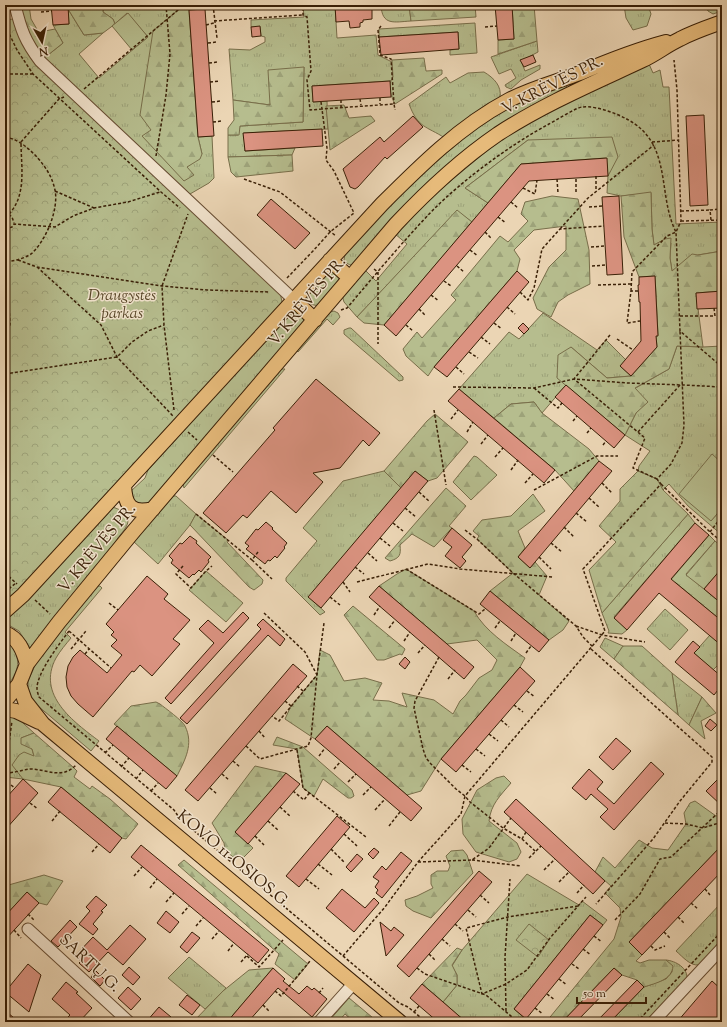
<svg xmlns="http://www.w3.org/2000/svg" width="727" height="1027" font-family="'Sorts Mill Goudy',serif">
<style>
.grass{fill:url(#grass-tufts);stroke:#786e4a}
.forest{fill:url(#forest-firs);stroke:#786e4a}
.park{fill:url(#park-crowns);stroke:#786e4a}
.pitch{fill:#b6bd8e;stroke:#786e4a}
.building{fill:#db9381;stroke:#391f06}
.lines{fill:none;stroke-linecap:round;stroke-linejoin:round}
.minor-casing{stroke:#664c32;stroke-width:13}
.major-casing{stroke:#391f06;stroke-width:16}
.path{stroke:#391f06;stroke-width:1.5;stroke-dasharray:3 2;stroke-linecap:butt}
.minor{stroke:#f2e4ce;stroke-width:11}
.major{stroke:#e6ba7a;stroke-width:14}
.labels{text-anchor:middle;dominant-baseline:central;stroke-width:3;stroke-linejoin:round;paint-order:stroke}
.street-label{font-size:16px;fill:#391f06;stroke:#f2e4ce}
.park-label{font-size:16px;font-style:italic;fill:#584628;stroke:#f2e4ce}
</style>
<defs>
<pattern id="grass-tufts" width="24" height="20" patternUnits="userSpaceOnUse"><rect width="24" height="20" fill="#b6bd8e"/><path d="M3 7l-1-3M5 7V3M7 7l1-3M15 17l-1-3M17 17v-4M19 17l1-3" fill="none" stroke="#9da279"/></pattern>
<pattern id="forest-firs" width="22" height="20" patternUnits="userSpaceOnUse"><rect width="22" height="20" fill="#b6bd8e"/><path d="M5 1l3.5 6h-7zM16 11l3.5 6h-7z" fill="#9da279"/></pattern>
<pattern id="park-crowns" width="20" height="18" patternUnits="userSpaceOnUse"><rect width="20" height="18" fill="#b6bd8e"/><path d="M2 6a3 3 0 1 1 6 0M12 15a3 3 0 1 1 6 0" fill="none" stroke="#9da279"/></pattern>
</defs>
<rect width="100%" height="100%" fill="#ebd5b4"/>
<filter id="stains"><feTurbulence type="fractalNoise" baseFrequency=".005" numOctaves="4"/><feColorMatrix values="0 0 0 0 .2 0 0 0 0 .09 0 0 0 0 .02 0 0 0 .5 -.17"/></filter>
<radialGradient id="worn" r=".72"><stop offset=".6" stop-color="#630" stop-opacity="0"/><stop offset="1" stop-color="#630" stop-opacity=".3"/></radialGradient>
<path class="grass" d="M 104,5 L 184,5 L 153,31 L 187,167 L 202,154 L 198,137 L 212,136 L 214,178 L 209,183 L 190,194 L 43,59 L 63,43 L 53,25 L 69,24 L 68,9 L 84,35 L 103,33 L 79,54 L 99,78 L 148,37 L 127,13 L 115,24 L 113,19 L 103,12 L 103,6 Z
M 303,5 L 335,5 L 337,38 L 376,35 L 378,55 L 392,62 L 393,78 L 390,81 L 312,86 L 313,102 L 327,101 L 328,129 L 244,133 L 245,151 L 295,148 L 292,155 L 228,157 L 228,135 L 238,135 L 240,126 L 303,122 L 304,67 L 270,105 L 233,100 L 229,49 L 250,50 L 265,42 L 265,37 L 261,36 L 260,27 L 251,27 L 251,20 L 304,17 Z
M 381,5 L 409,5 L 411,21 C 394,22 382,26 381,5 Z
M 624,5 L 648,5 L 651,14 L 647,26 L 633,30 L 626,18 Z
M 705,5 L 722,5 L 722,11 L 713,14 L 708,11 Z
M 475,23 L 477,53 L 450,55 L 450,50 L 459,49 L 458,32 L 379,37 L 379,29 Z
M 537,41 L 538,52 L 521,61 L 525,71 L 540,65 L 540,69 L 521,80 L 511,89 L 506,87 L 505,85 L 516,78 L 511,69 L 499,74 L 491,57 Z
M 649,64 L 653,73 L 660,70 L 663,87 L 669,87 L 676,224 L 722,222 L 722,251 L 698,255 L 672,271 L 670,258 L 671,243 L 665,239 L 654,245 L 652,229 L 651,193 L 621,196 L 607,193 L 608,176 L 528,140 L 465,188 L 488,203 L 472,222 L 457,211 L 357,317 L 344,302 L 342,295 L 364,269 L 376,281 L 407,244 L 395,234 L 424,203 L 494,145 L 509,135 L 556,107 Z
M 484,72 C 494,78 502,86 500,98 L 445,138 C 426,126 418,128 409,104 L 446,77 L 450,83 L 468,73 Z
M 566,85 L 567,88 L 512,120 L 354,265 C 349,265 347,264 344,260 L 345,254 L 410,183 L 469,133 L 497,114 L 527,98 Z
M 330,271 C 351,276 327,297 321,305 C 314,306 311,305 307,300 C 307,289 321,276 330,271 Z
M 296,311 L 303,317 L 304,322 L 149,507 L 133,506 L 130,492 L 145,478 L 148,470 L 291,312 Z
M 334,311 L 338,313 L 340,317 L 333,325 L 327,319 L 298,352 L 296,350 L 327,313 Z
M 543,313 L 597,350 L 606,340 L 626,360 L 620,366 L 631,376 L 607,378 L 571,347 L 557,377 L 566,385 L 542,413 L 534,402 L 511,404 L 494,418 L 459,389 L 509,332 L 519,339 Z
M 349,328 L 351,328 L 403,377 L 403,380 L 399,381 L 344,334 L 344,330 Z
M 677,346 L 703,347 L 722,346 L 722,463 L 712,455 L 711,521 L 722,508 L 722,516 L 716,524 L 722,528 L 722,535 L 688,506 L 669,484 L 663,490 L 657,479 L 638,471 L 639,466 L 650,451 L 625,435 L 636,413 L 647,402 L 634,389 L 669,369 Z
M 280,369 L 285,369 L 184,488 L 183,484 Z
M 384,471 L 401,488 L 309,597 L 325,612 L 320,615 L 286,581 L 286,578 L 317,541 L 303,528 L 343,481 Z
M 172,496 L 176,496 L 196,514 L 190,525 L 158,564 L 133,541 Z
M 112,507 C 120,509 124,512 128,519 C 129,530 115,536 114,547 L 31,650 L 19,631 L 5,623 L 5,618 L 12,614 Z
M 688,514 L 695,523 L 614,617 L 627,630 L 622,634 L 608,633 L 609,631 L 602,613 Z
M 709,535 L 715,541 L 686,574 L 722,604 L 722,611 L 717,617 L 675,582 L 672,585 L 669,582 Z
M 95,586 L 100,586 L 102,588 L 65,632 L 71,638 C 66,644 60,651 56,658 C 36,695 74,722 99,741 L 91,751 L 31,700 L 28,691 L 28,681 L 37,661 Z
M 665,609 L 688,630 L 670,650 L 647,629 Z
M 710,635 L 722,646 L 722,661 L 713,670 L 694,653 Z
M 605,638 L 623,646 L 614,659 L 600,647 Z
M 5,639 C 10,641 13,647 15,651 C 22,667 14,677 5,689 Z
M 672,673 L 702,697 L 689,725 L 678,715 Z
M 5,713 L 13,714 L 34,733 L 21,738 L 32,749 L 34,756 L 23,779 L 5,777 Z
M 527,874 L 579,905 L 582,901 L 607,920 L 603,925 L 590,915 L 514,1009 L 529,1022 L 466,1022 L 443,1002 L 457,985 L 457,975 L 452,966 L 462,950 Z
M 722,902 L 722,941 L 699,965 C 690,966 683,957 676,951 Z
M 189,957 L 226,988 L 205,1009 L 168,978 Z
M 666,960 C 676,961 688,968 687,979 L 647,1022 L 610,1022 L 644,987 L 666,979 L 672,972 L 672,966 Z"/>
<path class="forest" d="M 20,5 L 29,5 L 31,19 L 38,31 L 45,31 L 55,29 L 63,43 L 43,59 C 31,40 26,27 20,5 Z
M 68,5 L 104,5 L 103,6 L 103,12 L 113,19 L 115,24 L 103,33 L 84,35 L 68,9 Z
M 184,5 L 206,5 L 205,9 L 189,10 L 198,137 L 202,154 L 200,159 L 187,167 L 194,175 L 184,181 L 142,136 L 151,130 L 140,115 L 153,31 Z
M 409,5 L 475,5 L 476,17 L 411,21 Z
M 512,5 L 534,5 L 537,41 L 498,54 L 498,40 L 514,39 Z
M 424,58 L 426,71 L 442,70 L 442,74 L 395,104 C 391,97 387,85 393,77 L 392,60 Z
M 304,67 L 303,122 L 240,126 L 239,135 L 228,135 L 228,128 L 234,120 L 233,100 L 270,105 L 268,70 Z
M 344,105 L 349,118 L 371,116 L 375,121 L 330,150 L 326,106 Z
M 612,137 L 618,157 L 608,176 L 606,158 L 521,164 L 488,203 L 465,188 L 528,140 Z
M 292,155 L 293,171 L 236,177 L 231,172 L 228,157 Z
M 651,192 L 652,229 L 654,245 L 665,239 L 671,238 L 670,258 L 672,271 L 692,254 L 698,255 L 722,251 L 722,291 L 696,293 L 703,347 L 677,346 L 669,369 L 635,388 L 648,402 L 636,413 L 625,435 L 557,378 L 558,355 L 571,347 L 607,378 L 631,376 L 657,347 L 656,336 L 658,335 L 655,276 L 639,277 L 624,237 L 621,196 Z
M 552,196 L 578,199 L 589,250 L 590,284 L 568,295 L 558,302 L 551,317 L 537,309 L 533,298 L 549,267 L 566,250 L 566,226 L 534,230 L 514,250 L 520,259 L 517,271 L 434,367 L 428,376 L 406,356 L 403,349 L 417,332 L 422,338 L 456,300 L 451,295 L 500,236 L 508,242 L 528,221 L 521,214 L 525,202 Z
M 457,210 L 472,222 L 384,325 L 364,323 L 357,317 Z
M 534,402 L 542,413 L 589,449 L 599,461 L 574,491 L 555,470 L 494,418 L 511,404 Z
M 435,414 L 468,442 L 437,478 L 428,481 L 415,471 L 401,488 L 384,471 L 427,421 Z
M 474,456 L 477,457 L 497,475 L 471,500 L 453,482 Z
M 638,471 L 657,479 L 663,490 L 688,514 L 602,613 L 589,570 L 616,542 L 599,526 L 620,501 L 620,489 Z
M 446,488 L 466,506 L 449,526 L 452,528 L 434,547 L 412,534 L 400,545 C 401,555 400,558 390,561 L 385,558 Z
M 533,494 L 545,511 L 518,531 L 525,548 L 518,557 L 530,568 L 535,562 L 547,576 L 539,595 L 569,621 L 563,630 L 549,640 L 490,591 L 513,573 L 477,539 L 479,536 L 473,531 L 482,520 L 511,516 Z
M 196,514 L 228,540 L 227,542 L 263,580 L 262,584 L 254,590 L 249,587 L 190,525 Z
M 715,541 L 722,547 L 722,568 L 704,589 L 686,575 Z
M 406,569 L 474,611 C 485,631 507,645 525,658 L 520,667 L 441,759 L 421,791 L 407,795 L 327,726 L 315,739 L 285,719 L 291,706 L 317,675 L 320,650 L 330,655 L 344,681 L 365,678 L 382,683 L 373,700 L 389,701 L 407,707 L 402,693 L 434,700 L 453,714 L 460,701 L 466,695 L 479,678 L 492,670 L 497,660 L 477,640 L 447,644 L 379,586 L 397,574 Z
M 206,571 L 243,603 L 226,622 L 189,590 Z
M 353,606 L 405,649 L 402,655 L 400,654 L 384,660 L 377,660 L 344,615 Z
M 623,646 L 642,646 L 672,673 L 678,715 L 614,659 Z
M 702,697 L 716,713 L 701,721 L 705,739 L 689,725 Z
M 156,702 L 160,704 C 165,708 183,721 185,726 C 194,744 185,760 177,776 L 114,724 L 131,706 Z
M 34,733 L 73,767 L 77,771 L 74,777 L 90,789 L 92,786 L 110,799 L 138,824 L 126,839 L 122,838 L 61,787 L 23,779 L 12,765 L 19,755 L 24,752 L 34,756 L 32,749 L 21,744 L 21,738 Z
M 277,737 L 303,747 L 352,790 L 354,796 L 351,798 L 348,798 L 323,779 L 314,796 L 303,788 L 297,749 L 273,745 Z
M 255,766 L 286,773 L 236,832 L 253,848 L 242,859 L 238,856 L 233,857 L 225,850 L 224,843 L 212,823 Z
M 504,776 L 511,783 C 500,796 491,804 489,821 L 517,843 L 521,852 L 517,859 L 509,862 L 476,852 L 463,834 L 462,819 L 477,790 L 496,778 Z
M 695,801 L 716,816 L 722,814 L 722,845 L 629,942 L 642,955 L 636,961 L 640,963 L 649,960 L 666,960 L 673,966 C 672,980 656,983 644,987 L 637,980 L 622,975 L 614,968 L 562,1022 L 546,1022 L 614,939 L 621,917 L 620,908 L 605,893 L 611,886 L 595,872 L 603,857 L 615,868 L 639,840 L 652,848 L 668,850 L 686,824 L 684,813 L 690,803 Z
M 463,850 L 467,855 L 473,873 L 431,918 L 413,911 L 406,906 L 405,900 L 417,896 L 433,888 L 431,884 L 431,875 L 437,871 L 448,871 L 450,866 L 446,856 L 451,851 Z
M 184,860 L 308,964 L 295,980 L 275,964 L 279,954 L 178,865 Z
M 44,875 L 63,881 L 47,905 L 39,903 L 27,892 L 5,916 L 5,886 Z
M 457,948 L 462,950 L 452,965 L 457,975 L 457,985 L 443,1002 L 422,984 Z
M 273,968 L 227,1022 L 193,1022 L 223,991 L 249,970 Z
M 349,998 L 378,1022 L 354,1022 L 345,1014 L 338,1022 L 328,1022 Z"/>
<path class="park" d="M 13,19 L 17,32 L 280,292 L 282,302 L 281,306 L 28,583 L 5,604 L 5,20 Z
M 529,924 L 549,940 L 538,957 L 516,940 Z"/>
<path class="pitch" d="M 128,13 L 148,37 L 132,50 L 112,26 Z
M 712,454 L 722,463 L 722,508 L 711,521 L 679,494 Z"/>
<path class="building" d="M 51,5 L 68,5 L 69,24 L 53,25 Z
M 335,5 L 372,5 L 372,19 L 363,20 L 363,22 L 360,23 L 360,27 L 350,28 L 349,21 L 336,22 Z
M 495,5 L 512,5 L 514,39 L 498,40 Z
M 205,9 L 214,136 L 198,137 L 189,10 Z
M 260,26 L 261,36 L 252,37 L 251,27 Z
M 458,32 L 459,49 L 381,55 L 379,37 Z
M 533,55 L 536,62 L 524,67 L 520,60 Z
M 390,81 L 391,97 L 313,102 L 312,86 Z
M 704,115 L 708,205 L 690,206 L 686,116 Z
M 413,116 L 423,127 L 387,159 L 385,157 L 358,187 L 355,189 L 350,187 L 343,169 L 380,137 L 384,142 Z
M 322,129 L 323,146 L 245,151 L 243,133 Z
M 607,158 L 608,176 L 529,181 L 396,336 L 384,325 L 521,164 Z
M 619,196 L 623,274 L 607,275 L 602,197 Z
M 271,199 L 310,233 L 295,249 L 257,215 Z
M 517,271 L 529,282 L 447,377 L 434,367 Z
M 655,276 L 658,336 L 656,336 L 657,347 L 631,376 L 620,366 L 641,341 L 640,302 L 639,302 L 638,285 L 639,285 L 639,277 Z
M 722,291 L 722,308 L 697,309 L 696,293 Z
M 523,323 L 529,329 L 524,334 L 518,328 Z
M 316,379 L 380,433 L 369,446 L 363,440 L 340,468 L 313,473 L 323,482 L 296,513 L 271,491 L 247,518 L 243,515 L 226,533 L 203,513 L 275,430 L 273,428 Z
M 566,385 L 625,435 L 614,448 L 555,397 Z
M 459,389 L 555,470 L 544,483 L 448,401 Z
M 599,461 L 612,471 L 530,568 L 518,557 Z
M 415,471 L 428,481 L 321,608 L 308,597 Z
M 266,522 L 273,528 L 272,529 L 287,543 L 284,547 L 285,548 L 277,558 L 275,556 L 270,561 L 268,560 L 265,564 L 246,549 L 249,546 L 245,543 L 256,529 L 258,530 Z
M 695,523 L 709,535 L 671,579 L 717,617 L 722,611 L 722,646 L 659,593 L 627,630 L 614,618 Z
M 452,528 L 472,545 L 462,557 L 466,561 L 460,568 L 445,556 L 452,547 L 443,540 Z
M 190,536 L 197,541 L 196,543 L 211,557 L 208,560 L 209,562 L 201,572 L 199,570 L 194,575 L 193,574 L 189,578 L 171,563 L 173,560 L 169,556 L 180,543 L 182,544 Z
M 722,568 L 722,604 L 704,589 Z
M 147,576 L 168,594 L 164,599 L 190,620 L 173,639 L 180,644 L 152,676 L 140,665 L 134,672 L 132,671 L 93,717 L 78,704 L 71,696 L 67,687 L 66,677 L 68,666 L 73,657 L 80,650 L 107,673 L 122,655 L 111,646 L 117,640 L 111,635 L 114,632 L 106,624 Z
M 379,586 L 474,667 L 464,679 L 369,597 Z
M 490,591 L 549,640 L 539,652 L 480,604 Z
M 243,612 L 249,618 L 171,704 L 165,698 L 214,643 L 199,629 L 208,620 L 223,633 Z
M 263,619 L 285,639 L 280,646 L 268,635 L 187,724 L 180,718 L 261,629 L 257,625 Z
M 693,641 L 700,647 L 694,653 L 722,677 L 722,685 L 714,695 L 675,662 Z
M 405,657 L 410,662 L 405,669 L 399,664 Z
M 293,664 L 307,676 L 198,801 L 185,790 Z
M 520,667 L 535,681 L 456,772 L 441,759 Z
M 710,719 L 717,725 L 711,731 L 705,726 Z
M 117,726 L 177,776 L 166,789 L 106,739 Z
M 327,726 L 422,808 L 411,821 L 315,739 Z
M 616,738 L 631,751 L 613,770 L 599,757 Z
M 651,762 L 664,774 L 614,830 L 600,817 L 608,809 L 591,794 L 586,800 L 572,788 L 589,769 L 603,782 L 597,789 L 614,804 Z
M 286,773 L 300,784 L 248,844 L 235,832 Z
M 722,775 L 722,806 L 706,791 Z
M 23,779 L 38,793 L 5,830 L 5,799 Z
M 61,787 L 122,838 L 110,853 L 48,802 Z
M 516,799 L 605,881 L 593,894 L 504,812 Z
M 337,816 L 350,827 L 299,887 L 286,876 Z
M 141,845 L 269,950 L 258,963 L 131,857 Z
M 722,845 L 722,871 L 642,955 L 629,942 Z
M 374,848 L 379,852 L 373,859 L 368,854 Z
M 401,852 L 412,861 L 382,898 L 376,893 L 378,890 L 375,887 L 379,881 L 373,877 L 382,866 L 386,870 Z
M 357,854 L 363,859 L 351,872 L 346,867 Z
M 479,871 L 492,882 L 409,977 L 397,966 Z
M 342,889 L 365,908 L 374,898 L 379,903 L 354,932 L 326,908 Z
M 27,892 L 39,903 L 5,940 L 5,916 Z
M 96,896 L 107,905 L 101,911 L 103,912 L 93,924 L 98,929 L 93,935 L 79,924 L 90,911 L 86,907 Z
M 166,911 L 179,922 L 170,933 L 157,923 Z
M 590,915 L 603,925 L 526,1019 L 514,1009 Z
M 70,920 L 77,927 L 58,947 L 51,941 Z
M 380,922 L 391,931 L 394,927 L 404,935 L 386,956 Z
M 130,925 L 146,939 L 123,965 L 108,952 L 89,972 L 79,963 L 81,961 L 75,956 L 93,937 L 107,950 Z
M 192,932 L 200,938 L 187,953 L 180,947 Z
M 28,964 L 41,975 L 29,1012 L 5,992 Z
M 129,967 L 140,977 L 133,985 L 122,975 Z
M 273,968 L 285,979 L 283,981 L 299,994 L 307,986 L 312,990 L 314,988 L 327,999 L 312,1017 L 278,988 L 248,1022 L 227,1022 Z
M 614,968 L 622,975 L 576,1022 L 562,1022 Z
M 96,971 L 105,980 L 100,986 L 91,977 Z
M 637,980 L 644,987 L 610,1022 L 596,1022 Z
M 712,981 L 722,990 L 722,1022 L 677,1022 Z
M 66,982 L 78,992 L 76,993 L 92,1008 L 79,1022 L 63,1022 L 70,1015 L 52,999 Z
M 422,984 L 443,1002 L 466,1022 L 438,1022 L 410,998 Z
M 128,987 L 141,999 L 131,1010 L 118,998 Z
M 187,995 L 200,1005 L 192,1015 L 179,1005 Z
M 159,1007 L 171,1017 L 167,1022 L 146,1022 Z
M 8,1013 L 19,1022 L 5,1022 L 5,1017 Z"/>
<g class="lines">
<g class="minor-casing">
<path id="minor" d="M 15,5 C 21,30 25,41 40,61 L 294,300
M 28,929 L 129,1022
M 319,1022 L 354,983
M 653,1022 L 722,948"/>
</g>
<g class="major-casing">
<path id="major" d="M 330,260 L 350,278
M 294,300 L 315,320
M 124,485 C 125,506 131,514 153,509
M 5,611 L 23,595 L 382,204 C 420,166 460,126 509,100 C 532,88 556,82 580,73 C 608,61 636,50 666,42
M 5,633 C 19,639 23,650 27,664 L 19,684 L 5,701
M 27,664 L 59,622 L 133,532 L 396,224 C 427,191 460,160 498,134 C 544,104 594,83 643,60 C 656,54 667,45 680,39 C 693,32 708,27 722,22
M 19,684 L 25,701 L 43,724 L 400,1022
M 5,709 L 16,711 L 39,722"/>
</g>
<path class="path" d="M 213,5 L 217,38
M 41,12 L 52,11
M 214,21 L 302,15
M 5,25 L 17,50 L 33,74 L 161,192 L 180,208
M 206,25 L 214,23
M 381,26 L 378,30 L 380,55 L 391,59 L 394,104
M 485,27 L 497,26
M 208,43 L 217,42
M 209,63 L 218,62
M 5,74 L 33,74
M 210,82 L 220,81
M 84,89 L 184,5
M 380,98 L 380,104
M 360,99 L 361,105
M 341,100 L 341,107
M 212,102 L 221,101
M 321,102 L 322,109 L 394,104 L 395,110
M 213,122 L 222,121
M 5,137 C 18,139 27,147 36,156 C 45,166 52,176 55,190 C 59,209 46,241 31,254 C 23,259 14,261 5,262
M 652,142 L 679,140
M 156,156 L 166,95 L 170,54 L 166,5
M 596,176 L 596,191
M 244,179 L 280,192 L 336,236
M 557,179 L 558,193
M 523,188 L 535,194 L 537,180
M 55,191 L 94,208
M 576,192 L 576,178
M 511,202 L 518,208
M 589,207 L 603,206
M 5,211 L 12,217 L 14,223
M 681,211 L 710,210
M 9,214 C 27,195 21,166 21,142 L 59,99 L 64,97
M 498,217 L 506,223
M 711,220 L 710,210 L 722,209
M 681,221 L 722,220
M 5,229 L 12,227 L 14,224 L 55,227 L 73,216 L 94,208 L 128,202 L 160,192
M 560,229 L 588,198 L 654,145
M 485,232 L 492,239
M 5,238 L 10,324 L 5,344
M 591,247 L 605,246
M 470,250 L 478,256
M 18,260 L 37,267 L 162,286 L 207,290 L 269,292
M 457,266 L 464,272
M 592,266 L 606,265
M 37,267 L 101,325 L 117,357 L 173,416
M 374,269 L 378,272 L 378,344
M 287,278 L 313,251 L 330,232 L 354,213 L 334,171 L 326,160 L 327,148 L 322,109 L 310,110 L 307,80 L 311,71 L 307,17 L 303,15 L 303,5
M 444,281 L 451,286
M 598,285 L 631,284
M 631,291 L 632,272 L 667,236 L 676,232 L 681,221 L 677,90 L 674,60
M 638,291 L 631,291 L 627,323 L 640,321
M 520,292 L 528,300 L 534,288 L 542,249 L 560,229 L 604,226
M 431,295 L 439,301
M 507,307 L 515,314
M 419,309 L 426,316
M 341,310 L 347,308 C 375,275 403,241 433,210 C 464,179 510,145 549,124 C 557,120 575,108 582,107 C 598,105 628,117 640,128 C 670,154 659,199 676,232 L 680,331 L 722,367
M 680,316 L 715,316 L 714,308
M 494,323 L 502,329
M 406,325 L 413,331
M 610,335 L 574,379 L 645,438 L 633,468 L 657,479
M 481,337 L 490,344
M 617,339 L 633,350
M 469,352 L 478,358
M 456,367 L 464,374
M 5,374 L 117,357 L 132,342 L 148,331 L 164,325
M 453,387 L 534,388 L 574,379 L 627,383 L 683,385 L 722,387
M 534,388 L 558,408 L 562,403
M 174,410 L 164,325 L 162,286 L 188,214
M 434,410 L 446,485
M 451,419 L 458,410
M 573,421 L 577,416
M 188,432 L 197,440
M 467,432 L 473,422
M 638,432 L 680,385
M 587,433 L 591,428
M 481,444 L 488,435
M 603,445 L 606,441
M 213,455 L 233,472
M 495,457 L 503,448
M 511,470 L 518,460
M 525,483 L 533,474
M 602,483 L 612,493
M 661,484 L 710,532 L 722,542
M 534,490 L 597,456 L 618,456
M 419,492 L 430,502
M 589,498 L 599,507
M 405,508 L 416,517
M 576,513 L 587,522
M 196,514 L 252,560
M 393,523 L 403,531
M 564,527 L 574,537
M 465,530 L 478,540 L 513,573 L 576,626 L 583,637 L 593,647
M 710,532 L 722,516
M 380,538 L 390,546
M 551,543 L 562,552
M 258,552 L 252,560 L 272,579
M 368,553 L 377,561
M 539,557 L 551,569
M 183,566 L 176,574 L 191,588 L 206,571 L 212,566
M 355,567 L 364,574
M 406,569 L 479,614 L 485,609
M 5,573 L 17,584
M 343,582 L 350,592
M 357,582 L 428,564 L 460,569 L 553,577
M 5,592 L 16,583
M 330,597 L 340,605
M 35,600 L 50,614
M 109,603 L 118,610
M 264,613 L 305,652 L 317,675 L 279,721 L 272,716
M 374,615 L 380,606
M 576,626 L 602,635 L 645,642
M 389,628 L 395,620
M 495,628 L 500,621
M 69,631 C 60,643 37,673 37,688 C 37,691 38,694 39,697 L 174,810 L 180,819 L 399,1003 L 408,1007 L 426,1022
M 69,631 L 111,668
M 404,641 L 410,632
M 511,641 L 516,633
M 71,649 L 86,631
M 591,649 L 712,757 L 712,762 L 680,801 L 653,839 L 596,904
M 418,653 L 425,645
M 526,653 L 531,646
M 85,654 L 89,649
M 439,657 L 415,701 L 414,708 L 423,749 L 426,758 L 431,764 L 456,789 L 465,796 L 470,802 L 503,828 L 522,839 L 535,851
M 448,679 L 455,670
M 297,686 L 303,691
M 527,691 L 535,697
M 285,701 L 291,706
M 514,705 L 523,712
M 501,720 L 509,727
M 259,731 L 265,738
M 489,734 L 498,741
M 246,746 L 260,759 L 308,746 L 311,738 L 317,675 L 324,623
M 476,749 L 485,756
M 297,750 L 303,788 L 366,837
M 105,753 L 113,745
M 319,756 L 325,748
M 5,760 L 7,757 L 12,721
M 233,761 L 240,767
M 462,765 L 471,772
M 121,767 L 129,758
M 334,769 L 341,761
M 5,773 C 14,773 22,770 30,769 C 47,769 62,780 76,765
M 222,774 L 229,780
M 136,779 L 143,770
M 5,780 L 7,782 L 5,784
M 7,782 L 15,788
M 348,782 L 356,774
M 210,788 L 217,794
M 151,791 L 158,783
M 293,791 L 304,800 L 310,792
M 363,795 L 371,787
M 30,803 L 38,809
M 280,807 L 290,816
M 375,810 L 385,799
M 52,821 L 60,811
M 268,821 L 278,830
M 665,823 L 686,824 L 703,828 L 722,822
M 389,826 L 400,812
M 344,834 L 357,846
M 255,836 L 264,845
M 522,839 L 526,832
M 331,849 L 344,862
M 92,852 L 99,844
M 529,858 L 541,846
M 472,860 L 521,866
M 418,862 L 472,860 L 489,848 L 511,818
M 318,864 L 332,875
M 544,870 L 555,859
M 718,875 L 722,879
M 134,876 L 142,867
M 306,879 L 319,889
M 559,882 L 569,872
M 150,888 L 157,879
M 705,889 L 710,895
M 577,893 L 584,885
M 480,895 L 489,903
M 166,902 L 174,893
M 691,903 L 698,909
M 578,906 L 508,917 L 466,928 L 482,994 L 506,984 L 527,970 L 550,938 L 586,897
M 468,910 L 476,917
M 28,914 L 34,920
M 182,914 L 189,906
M 678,917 L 685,924
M 615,920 L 640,894 L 660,859 L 671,857 L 719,812
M 455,924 L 463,931
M 196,926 L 203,918
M 14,930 L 21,938
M 664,932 L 671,939
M 594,936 L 602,942
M 212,939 L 219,931
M 442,939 L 450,946
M 651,946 L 655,950 L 665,946
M 583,949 L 591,955
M 228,951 L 234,943
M 5,952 L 7,955
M 429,954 L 436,961
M 247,956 L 259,967 L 283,940
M 343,956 L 385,907 L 418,862 L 461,814 L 465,796 L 605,631 L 583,569 L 661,484 L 657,479 L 671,464 L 682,443 L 684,425 L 680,331
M 241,962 L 248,954
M 572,964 L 579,969
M 417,968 L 425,974 L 486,995 L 518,1022
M 559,979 L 567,985
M 275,991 L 281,996 L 310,961
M 319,993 L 323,988
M 547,994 L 555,1000
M 263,1005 L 269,1011
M 535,1008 L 543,1014
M 506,1011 L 505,957 L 510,879
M 414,1012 L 419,1006
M 250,1020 L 252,1022
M 431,1022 L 434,1018
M 637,1022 L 722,931"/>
<use href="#minor" class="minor"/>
<use href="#major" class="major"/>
</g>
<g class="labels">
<g class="street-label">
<text transform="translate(553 86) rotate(-27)">V. KRĖVĖS PR.</text>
<text transform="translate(308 302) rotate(-50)">V. KRĖVĖS PR.</text>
<text transform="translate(98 549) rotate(-50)">V. KRĖVĖS PR.</text>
<text transform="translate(233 860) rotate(40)">KOVO 11-OSIOS G.</text>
<text transform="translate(89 964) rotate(43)">SARTŲ G.</text>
</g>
<g class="park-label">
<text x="122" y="296">Draugystės<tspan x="122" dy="18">parkas</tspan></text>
</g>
</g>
<rect width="727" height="1027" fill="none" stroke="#ebd5b4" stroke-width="20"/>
<rect x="6" y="6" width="715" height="1015" fill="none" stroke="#391f06" stroke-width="2"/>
<rect x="10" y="10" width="707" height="1007" fill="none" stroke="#391f06"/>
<g transform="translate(42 42) rotate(171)" stroke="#f2e4ce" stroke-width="3" paint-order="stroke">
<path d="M0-3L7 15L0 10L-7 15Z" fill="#391f06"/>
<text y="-6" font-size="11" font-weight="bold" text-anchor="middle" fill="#391f06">N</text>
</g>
<path d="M577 997v6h69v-6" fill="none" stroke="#391f06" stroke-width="2"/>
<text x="583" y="997" font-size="12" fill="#391f06" stroke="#f2e4ce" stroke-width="3" paint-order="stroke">50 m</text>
<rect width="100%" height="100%" filter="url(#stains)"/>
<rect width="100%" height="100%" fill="url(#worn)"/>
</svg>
